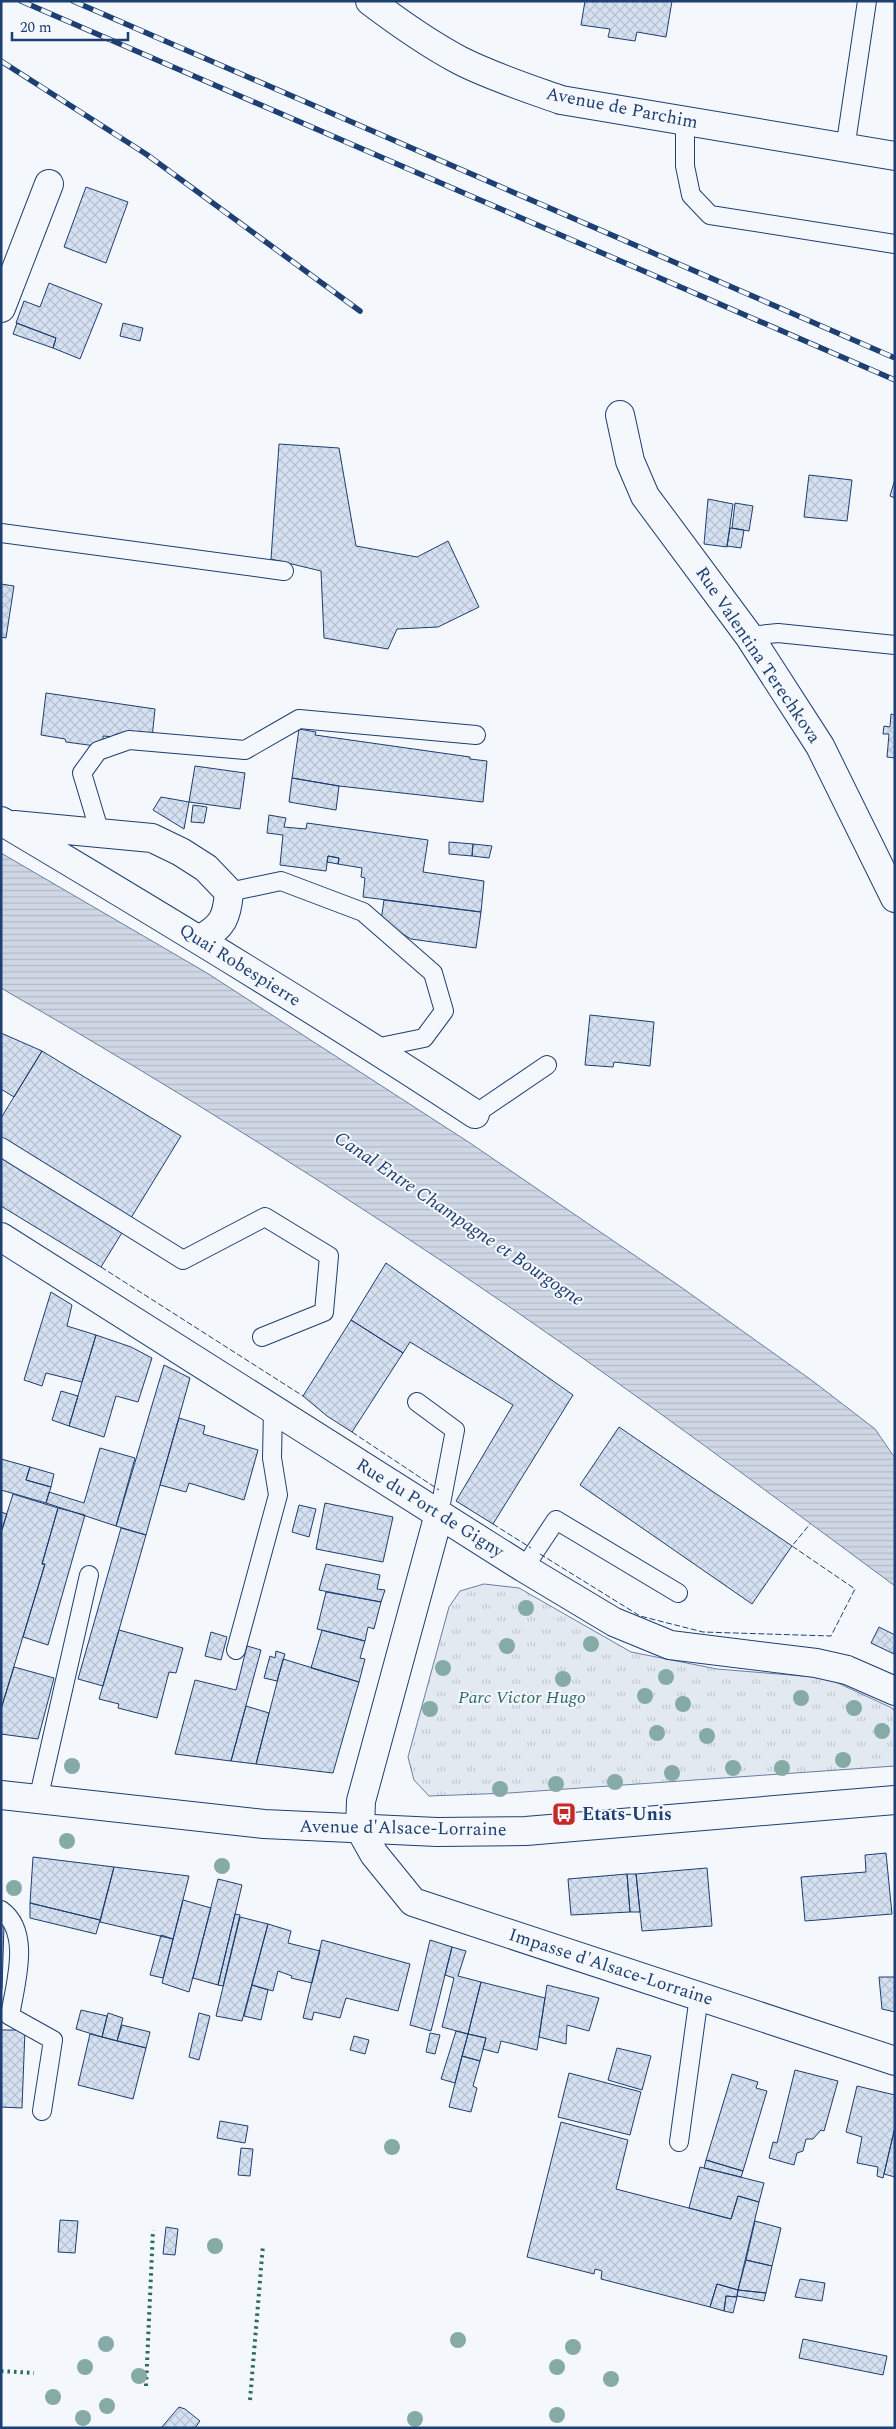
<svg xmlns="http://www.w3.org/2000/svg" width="896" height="2429" font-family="Spectral,serif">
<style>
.grass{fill:url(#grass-tufts);stroke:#687fa3}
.water{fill:url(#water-rules);stroke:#687fa3}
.building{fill:url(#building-cross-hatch);stroke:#1d3f73}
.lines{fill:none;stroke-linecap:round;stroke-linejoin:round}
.service-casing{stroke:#1d3f73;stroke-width:20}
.minor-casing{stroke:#1d3f73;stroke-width:30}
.tertiary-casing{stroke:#1d3f73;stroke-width:30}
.secondary-casing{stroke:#1d3f73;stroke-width:30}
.service{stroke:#f4f7fb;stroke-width:18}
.minor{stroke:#f4f7fb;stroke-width:28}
.tertiary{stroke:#f4f7fb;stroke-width:28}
.secondary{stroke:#f4f7fb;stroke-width:28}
.rail-casing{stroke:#1d3f73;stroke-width:5.5}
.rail{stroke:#f4f7fb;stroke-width:4;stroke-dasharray:11;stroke-linecap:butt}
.hedge{stroke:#2c6c60;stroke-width:4;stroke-dasharray:2.5 4;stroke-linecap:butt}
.fence{stroke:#1d3f73;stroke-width:1;stroke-dasharray:6 2.5;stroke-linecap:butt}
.tree{fill:#86aba6}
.labels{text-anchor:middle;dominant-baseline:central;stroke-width:4;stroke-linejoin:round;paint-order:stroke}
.street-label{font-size:18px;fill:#1d3f73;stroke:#f4f7fb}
.park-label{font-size:18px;font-style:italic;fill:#2c6c60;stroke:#f4f7fb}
.poi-label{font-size:18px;font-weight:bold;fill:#1d3f73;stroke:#f4f7fb;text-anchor:start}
.water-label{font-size:19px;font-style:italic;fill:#1d3f73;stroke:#f4f7fb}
</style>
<defs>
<pattern id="grass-tufts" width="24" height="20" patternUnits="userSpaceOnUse" patternTransform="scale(1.25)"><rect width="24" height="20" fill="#e3e9f0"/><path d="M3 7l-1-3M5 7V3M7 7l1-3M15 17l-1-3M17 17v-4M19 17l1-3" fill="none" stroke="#c2c9d1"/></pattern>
<pattern id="water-rules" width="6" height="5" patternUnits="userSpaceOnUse" patternTransform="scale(1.25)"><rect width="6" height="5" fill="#cfd7e4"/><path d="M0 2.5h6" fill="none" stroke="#b1bac7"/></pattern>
<pattern id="building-cross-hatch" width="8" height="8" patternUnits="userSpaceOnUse" patternTransform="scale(1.25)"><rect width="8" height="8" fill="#d5e0f0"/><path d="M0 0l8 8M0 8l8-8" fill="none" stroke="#b6c1d1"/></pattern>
</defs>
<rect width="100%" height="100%" fill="#f4f7fb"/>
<path class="grass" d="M 484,1584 L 519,1588 L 631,1652 L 717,1669 L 827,1678 L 892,1708 L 895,1712 L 895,1766 L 509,1793 L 429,1796 L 414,1780 L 408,1757 L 449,1607 L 460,1591 Z"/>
<path class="water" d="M 1,853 L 207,973 L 470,1143 L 678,1285 L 814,1382 L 875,1429 L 895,1458 L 895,1586 C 769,1493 643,1399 514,1310 C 348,1196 176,1089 1,988 Z"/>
<path class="building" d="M 585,1 L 672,1 L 666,37 L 637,32 L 635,41 L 608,37 L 610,29 L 581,25 Z
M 86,187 L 128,202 L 106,263 L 64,247 Z
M 49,283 L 102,304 L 80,359 L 53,348 L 56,338 L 16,323 L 24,301 L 40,307 Z
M 17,323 L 56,338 L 53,348 L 13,334 Z
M 123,323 L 143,328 L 140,341 L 120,336 Z
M 279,444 L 339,448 L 356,546 L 417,557 L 448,541 L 479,607 L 438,627 L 397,629 L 388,649 L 324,638 L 321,571 L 271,559 Z
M 809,475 L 852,480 L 847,521 L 804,517 Z
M 895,479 L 895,498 L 890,496 Z
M 708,499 L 733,504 L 727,547 L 704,544 Z
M 735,503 L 753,506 L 749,531 L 732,528 Z
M 730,528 L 744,530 L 741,548 L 727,546 Z
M 1,584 L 14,586 L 6,638 L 1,637 Z
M 46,693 L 155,709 L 152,738 L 116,734 L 115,737 L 103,736 L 103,747 L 66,742 L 65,739 L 41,735 Z
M 891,714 L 895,715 L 895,758 L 887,757 L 889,734 L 883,734 L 884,726 L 890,727 Z
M 299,729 L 316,732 L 315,735 L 470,757 L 470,759 L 487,761 L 483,802 L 339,786 L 292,778 Z
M 195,766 L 245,773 L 240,809 L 189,802 Z
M 292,778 L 339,786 L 336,810 L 289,802 Z
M 161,797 L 189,802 L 184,829 L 153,810 Z
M 193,805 L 207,807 L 204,823 L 191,822 Z
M 269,815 L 286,818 L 284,827 L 306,829 L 307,823 L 428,840 L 423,872 L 484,881 L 481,912 L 363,897 L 365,878 L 361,877 L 362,868 L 338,864 L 339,858 L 328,856 L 326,871 L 280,865 L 283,835 L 267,833 Z
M 449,842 L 473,844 L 472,856 L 449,854 Z
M 473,844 L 492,846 L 489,858 L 472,856 Z
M 328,856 L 339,858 L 338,864 L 327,862 Z
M 384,900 L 481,912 L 476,948 L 411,939 L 381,921 Z
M 590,1015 L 654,1022 L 650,1066 L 614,1062 L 613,1067 L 585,1065 Z
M 1,1033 L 42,1051 L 14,1097 L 1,1089 Z
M 42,1051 L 181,1136 L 101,1267 L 1,1206 L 1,1118 Z
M 386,1263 L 573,1395 L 493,1524 L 456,1501 L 513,1405 L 410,1342 L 403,1353 L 351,1320 Z
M 51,1292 L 72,1305 L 67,1326 L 96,1335 L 82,1382 L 46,1373 L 42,1386 L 24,1380 Z
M 351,1320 L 403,1353 L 352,1432 L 327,1416 L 303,1396 Z
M 96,1335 L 131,1347 L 152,1358 L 138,1402 L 116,1396 L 104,1437 L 69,1426 Z
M 164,1365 L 190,1378 L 146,1535 L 116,1526 Z
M 61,1391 L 78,1396 L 69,1426 L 52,1420 Z
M 179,1418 L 205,1426 L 203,1434 L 258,1450 L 244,1500 L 189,1483 L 186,1492 L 160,1485 Z
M 619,1427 L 792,1546 L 752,1604 L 580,1485 Z
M 100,1448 L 135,1458 L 116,1526 L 46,1503 L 49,1492 L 84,1503 Z
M 1,1459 L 30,1467 L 26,1480 L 51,1487 L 46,1503 L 1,1490 Z
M 30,1467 L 54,1474 L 51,1487 L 26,1480 Z
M 13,1494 L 58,1508 L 42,1564 L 45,1564 L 1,1709 L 1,1532 Z
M 325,1503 L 393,1517 L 383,1562 L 316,1549 Z
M 299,1505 L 316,1509 L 309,1537 L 292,1532 Z
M 58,1508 L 85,1515 L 48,1645 L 23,1637 L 45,1564 L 42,1564 Z
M 1,1512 L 7,1514 L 2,1530 L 1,1529 Z
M 121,1528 L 146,1535 L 103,1686 L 78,1679 Z
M 326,1564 L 380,1575 L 377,1589 L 385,1590 L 381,1602 L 319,1590 Z
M 326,1592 L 381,1602 L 374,1629 L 368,1627 L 365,1641 L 317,1629 Z
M 879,1627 L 895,1635 L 894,1654 L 871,1643 Z
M 119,1630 L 183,1648 L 176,1673 L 169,1672 L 157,1718 L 118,1708 L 119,1704 L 99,1699 Z
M 322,1630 L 365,1641 L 360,1658 L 365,1659 L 359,1682 L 311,1668 Z
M 211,1632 L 227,1637 L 221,1660 L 205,1656 Z
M 247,1646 L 261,1650 L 231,1761 L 175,1754 L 195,1680 L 236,1690 Z
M 276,1651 L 285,1654 L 277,1681 L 264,1678 L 270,1656 L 275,1658 Z
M 283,1659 L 359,1682 L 333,1773 L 256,1764 Z
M 14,1667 L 54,1678 L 38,1739 L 1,1734 L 1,1709 Z
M 246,1706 L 269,1713 L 256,1764 L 231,1761 Z
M 886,1853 L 892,1914 L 805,1921 L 801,1877 L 866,1872 L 865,1855 Z
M 33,1857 L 114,1867 L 100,1920 L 30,1903 Z
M 114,1867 L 189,1876 L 173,1939 L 100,1922 Z
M 707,1868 L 712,1926 L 642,1931 L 636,1874 Z
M 627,1874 L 636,1874 L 640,1912 L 630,1912 Z
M 627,1874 L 630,1912 L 571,1915 L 568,1879 Z
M 218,1879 L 242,1885 L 218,1985 L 193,1978 Z
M 183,1900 L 211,1908 L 189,1992 L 162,1983 Z
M 30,1903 L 100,1920 L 96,1934 L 30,1918 Z
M 235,1914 L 240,1915 L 223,1986 L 218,1985 Z
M 240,1917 L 268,1924 L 242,2021 L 216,2016 Z
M 268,1924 L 291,1931 L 288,1943 L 320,1951 L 312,1983 L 291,1978 L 292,1976 L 278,1971 L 273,1991 L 252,1985 Z
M 1,1925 L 4,1925 L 2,1989 L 1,1989 Z
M 161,1935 L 173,1939 L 163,1978 L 150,1975 Z
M 322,1940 L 410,1964 L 398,2011 L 346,1998 L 340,2018 L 314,2012 L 312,2020 L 303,2018 Z
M 430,1940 L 452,1947 L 431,2031 L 410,2025 Z
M 452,1947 L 466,1951 L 458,1976 L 481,1982 L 468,2034 L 442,2027 L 454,1978 L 445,1975 Z
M 879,1977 L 895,1977 L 895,2012 L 882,2009 Z
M 481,1982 L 545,1998 L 537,2050 L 501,2041 L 498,2053 L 483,2049 L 486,2038 L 468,2034 Z
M 252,1985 L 268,1990 L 261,2020 L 244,2016 Z
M 547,1985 L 599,1998 L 589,2031 L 567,2025 L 566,2044 L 539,2037 Z
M 81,2010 L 107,2016 L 102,2037 L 76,2029 Z
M 108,2013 L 123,2018 L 117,2041 L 102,2037 Z
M 199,2013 L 210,2016 L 199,2060 L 189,2057 Z
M 122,2025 L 150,2032 L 146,2048 L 117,2041 Z
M 1,2030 L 25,2030 L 22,2108 L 1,2107 Z
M 456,2031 L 468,2034 L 455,2083 L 441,2079 Z
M 430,2033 L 440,2035 L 435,2054 L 426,2052 Z
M 90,2034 L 146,2048 L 133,2099 L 78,2085 Z
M 468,2034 L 486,2038 L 480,2061 L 462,2056 Z
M 354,2036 L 369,2040 L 365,2054 L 350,2050 Z
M 617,2048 L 651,2056 L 642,2090 L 608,2080 Z
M 462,2056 L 480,2061 L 473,2086 L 477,2088 L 471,2112 L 449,2107 Z
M 795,2070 L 838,2081 L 824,2131 L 821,2130 L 813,2139 L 806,2139 L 803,2151 L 797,2153 L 794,2165 L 769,2158 L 773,2142 L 777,2143 Z
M 569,2073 L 641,2092 L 630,2135 L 558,2117 Z
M 732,2074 L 758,2082 L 756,2088 L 767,2091 L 743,2171 L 706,2160 Z
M 857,2086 L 895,2095 L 895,2127 L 883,2178 L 877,2176 L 878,2167 L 857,2163 L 862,2137 L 846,2132 Z
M 220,2121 L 248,2126 L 245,2143 L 217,2138 Z
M 561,2122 L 628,2140 L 616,2189 L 731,2219 L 738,2196 L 759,2202 L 738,2290 L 717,2284 L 710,2307 L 601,2279 L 602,2271 L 595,2269 L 594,2274 L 527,2257 Z
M 895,2127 L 895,2177 L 884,2174 Z
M 241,2148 L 253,2149 L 250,2176 L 238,2175 Z
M 706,2160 L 743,2171 L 741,2177 L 704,2168 Z
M 700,2167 L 764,2183 L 759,2202 L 738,2196 L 731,2219 L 689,2208 Z
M 60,2220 L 78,2221 L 75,2253 L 58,2252 Z
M 755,2221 L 781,2228 L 772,2266 L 746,2260 Z
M 166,2227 L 178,2229 L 175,2255 L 163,2254 Z
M 746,2260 L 772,2266 L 766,2293 L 738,2290 Z
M 800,2279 L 825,2283 L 822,2301 L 795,2297 Z
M 717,2284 L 738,2290 L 737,2297 L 726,2296 L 724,2311 L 710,2307 Z
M 738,2290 L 766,2293 L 764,2301 L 737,2296 Z
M 726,2296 L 737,2297 L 733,2313 L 724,2311 Z
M 803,2339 L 887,2356 L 883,2375 L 799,2358 Z
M 179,2407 L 185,2409 L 200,2421 L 195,2428 L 161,2428 Z"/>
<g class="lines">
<g class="service-casing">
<path id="service" d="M 685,121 L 685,166 L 691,195 L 710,215 L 895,244
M 845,149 L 867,1
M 1,533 L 284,571
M 749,636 L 778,633 L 895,645
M 100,833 L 82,773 L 98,751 L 129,740 L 245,750 L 299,719 L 476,735
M 229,892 L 281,881 L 363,912 L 433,973 L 444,1011 L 424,1038 L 375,1048
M 475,1114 L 547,1065
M 1,1147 L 183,1260 L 265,1217 L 329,1256 L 324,1312 L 262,1337
M 417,1402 L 455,1430 L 439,1514
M 524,1568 L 556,1520 L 678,1593
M 236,1650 L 278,1495 L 272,1458 L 273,1409
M 38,1800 L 89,1575
M 1,1910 C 32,1932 15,1984 10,2016 L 53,2040 L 42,2111
M 679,2142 L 699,1996"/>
</g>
<g class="minor-casing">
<path id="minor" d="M 1,308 L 49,184
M 620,415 L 630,461 L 645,496 L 749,636 L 820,746 L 895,898
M 1,821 C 161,916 320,1012 475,1114
M 14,825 L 152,838 L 181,852 L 206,868 L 229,892 C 227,917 223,927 200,939
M 1,1237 L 524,1568 L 614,1622 L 670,1645 L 816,1663 L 847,1670 L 895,1691
M 439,1514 L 361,1801 L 360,1829 L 374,1854 L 413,1902 L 895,2061"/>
</g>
<g class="tertiary-casing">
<path id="tertiary" d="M 370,1 C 399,23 429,44 461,61 C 493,77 527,88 561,100 L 895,156"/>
</g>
<g class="secondary-casing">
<path id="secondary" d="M 1,1795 L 264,1824 L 437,1832 L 526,1831 L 895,1800"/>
</g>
<use href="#service" class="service"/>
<use href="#minor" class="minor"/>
<use href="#tertiary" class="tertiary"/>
<use href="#secondary" class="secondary"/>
<g class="rail-casing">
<path id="rail" d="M 21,1 L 895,380
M 73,1 L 895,358
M 1,61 L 146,154 L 360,311"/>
</g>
<use href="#rail" class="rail"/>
<path class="hedge" d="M 1,2371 L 34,2373
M 146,2386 L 153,2230
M 250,2400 L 263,2245"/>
<path class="fence" d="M 101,1267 L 303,1396
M 352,1432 L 439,1490
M 493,1524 L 531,1548
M 540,1554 L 640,1616 L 703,1632 L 831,1636 L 855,1589 L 792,1546 L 810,1524"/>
</g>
<g class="tree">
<circle cx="526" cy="1608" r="8"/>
<circle cx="591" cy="1644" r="8"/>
<circle cx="507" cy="1646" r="8"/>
<circle cx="443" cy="1668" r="8"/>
<circle cx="666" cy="1677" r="8"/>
<circle cx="563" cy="1679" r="8"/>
<circle cx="645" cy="1696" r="8"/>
<circle cx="801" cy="1698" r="8"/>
<circle cx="683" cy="1704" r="8"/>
<circle cx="854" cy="1708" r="8"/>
<circle cx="430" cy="1709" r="8"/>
<circle cx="882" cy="1731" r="8"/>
<circle cx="657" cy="1733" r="8"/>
<circle cx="707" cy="1736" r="8"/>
<circle cx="843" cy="1760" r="8"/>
<circle cx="72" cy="1766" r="8"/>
<circle cx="733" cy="1768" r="8"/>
<circle cx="782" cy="1768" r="8"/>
<circle cx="672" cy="1773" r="8"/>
<circle cx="615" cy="1782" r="8"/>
<circle cx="556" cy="1784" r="8"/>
<circle cx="500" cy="1789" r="8"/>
<circle cx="67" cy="1841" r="8"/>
<circle cx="222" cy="1866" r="8"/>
<circle cx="14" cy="1888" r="8"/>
<circle cx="392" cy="2147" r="8"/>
<circle cx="215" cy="2246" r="8"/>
<circle cx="458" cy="2340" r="8"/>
<circle cx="106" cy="2344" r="8"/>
<circle cx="573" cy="2347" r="8"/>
<circle cx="85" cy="2367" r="8"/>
<circle cx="557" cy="2367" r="8"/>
<circle cx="139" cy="2376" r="8"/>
<circle cx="611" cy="2379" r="8"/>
<circle cx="53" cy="2397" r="8"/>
<circle cx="107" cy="2406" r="8"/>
<circle cx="557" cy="2415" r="8"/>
<circle cx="83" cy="2418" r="8"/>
<circle cx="415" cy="2419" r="8"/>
</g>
<defs>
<g id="bus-square" transform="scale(1.25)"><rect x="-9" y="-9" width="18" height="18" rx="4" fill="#c62828" stroke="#f4f7fb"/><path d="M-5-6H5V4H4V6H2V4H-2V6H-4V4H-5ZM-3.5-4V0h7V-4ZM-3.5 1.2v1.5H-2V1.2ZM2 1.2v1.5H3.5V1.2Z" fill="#fff"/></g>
</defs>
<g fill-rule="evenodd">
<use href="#bus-square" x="564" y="1814"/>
</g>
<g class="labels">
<g class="street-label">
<text transform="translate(622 108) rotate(11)">Avenue de Parchim</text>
<text transform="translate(758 655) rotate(56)">Rue Valentina Terechkova</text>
<text transform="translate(240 965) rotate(32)">Quai Robespierre</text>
<text transform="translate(430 1508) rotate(32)">Rue du Port de Gigny</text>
<text transform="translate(403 1828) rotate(1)">Avenue d'Alsace-Lorraine</text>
<text transform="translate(611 1967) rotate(18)">Impasse d'Alsace-Lorraine</text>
</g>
<g class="park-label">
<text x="522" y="1697">Parc Victor Hugo</text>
</g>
<g class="poi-label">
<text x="582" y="1814">Etats-Unis</text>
</g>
<g class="water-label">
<text transform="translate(459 1219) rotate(34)">Canal Entre Champagne et Bourgogne</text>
</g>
</g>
<rect width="896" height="2429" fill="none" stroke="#1d3f73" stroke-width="5"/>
<path d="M12 32v8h116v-8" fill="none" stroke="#1d3f73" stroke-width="2.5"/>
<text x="20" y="32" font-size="15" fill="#1d3f73" stroke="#f4f7fb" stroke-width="4" paint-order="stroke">20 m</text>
</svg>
